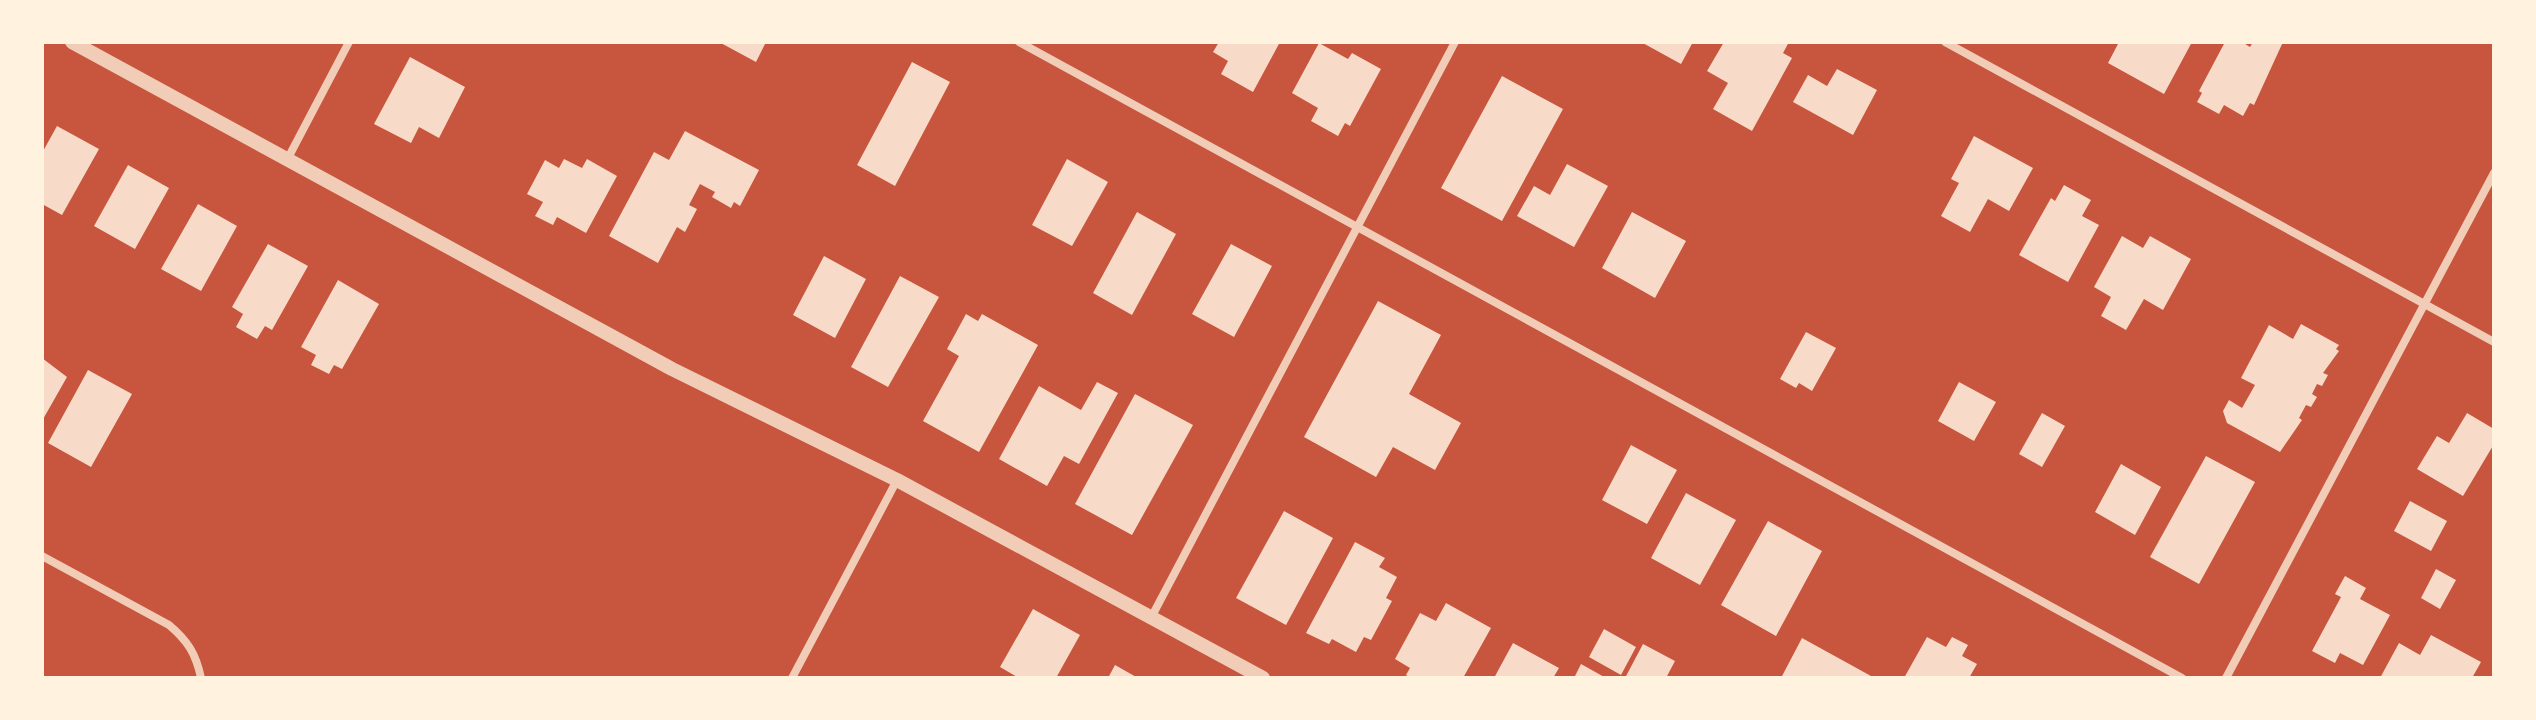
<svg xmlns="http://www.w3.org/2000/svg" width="2536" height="720" font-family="Quicksand,sans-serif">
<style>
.building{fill:#f7dbc8}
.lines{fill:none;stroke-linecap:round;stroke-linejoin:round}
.minor{stroke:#f1ccb7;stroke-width:8}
.tertiary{stroke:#f1ccb7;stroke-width:14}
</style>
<rect width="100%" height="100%" fill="#c8553d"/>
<path class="building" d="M 719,42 L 766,42 L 756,62 Z
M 1219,42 L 1280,42 L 1253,92 L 1221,74 L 1228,61 L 1213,52 Z
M 1641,42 L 1693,42 L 1681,64 Z
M 1724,42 L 1789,42 L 1783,53 L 1792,58 L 1752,131 L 1713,109 L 1728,83 L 1707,71 Z
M 2119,42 L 2192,42 L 2164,94 L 2108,63 Z
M 2225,42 L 2242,42 L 2250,47 L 2253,42 L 2283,42 L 2254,105 L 2250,103 L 2243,116 L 2224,105 L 2219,114 L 2197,102 L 2202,93 L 2199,91 Z
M 1319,43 L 1348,59 L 1352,53 L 1381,69 L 1350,126 L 1345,123 L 1338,136 L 1311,121 L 1318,108 L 1292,93 Z
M 410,57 L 465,87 L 439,138 L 419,127 L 411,143 L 374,124 Z
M 912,62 L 950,82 L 895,186 L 857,165 Z
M 1837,69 L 1877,90 L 1853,135 L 1793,102 L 1808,75 L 1827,86 Z
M 1502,76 L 1563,109 L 1502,221 L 1441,188 Z
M 57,126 L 99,149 L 62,215 L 42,204 L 42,153 Z
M 685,131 L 759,170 L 740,206 L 734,202 L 731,208 L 712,197 L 715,192 L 700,184 L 689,205 L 697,209 L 685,232 L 677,227 L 658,263 L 609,236 L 654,152 L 669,160 Z
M 1974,136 L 2033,168 L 2009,211 L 1988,199 L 1970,232 L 1941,216 L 1959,183 L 1951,179 Z
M 564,159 L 582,168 L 587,159 L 617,176 L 586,233 L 557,217 L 553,225 L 535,216 L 543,202 L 527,194 L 545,160 L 559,168 Z
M 1067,159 L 1108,182 L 1072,246 L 1032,225 Z
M 1567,164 L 1608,186 L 1574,247 L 1517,216 L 1534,186 L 1550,195 Z
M 128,165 L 169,188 L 135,249 L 94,226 Z
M 2064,185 L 2091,200 L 2082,216 L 2099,225 L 2068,282 L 2019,255 L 2051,198 L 2055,201 Z
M 198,204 L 237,226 L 201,291 L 161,269 Z
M 1137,212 L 1176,234 L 1132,315 L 1093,293 Z
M 1632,212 L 1686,241 L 1655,298 L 1602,268 Z
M 2122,236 L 2143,248 L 2150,236 L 2191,259 L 2163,310 L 2144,299 L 2126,330 L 2101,316 L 2111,297 L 2094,287 Z
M 268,244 L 308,266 L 272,330 L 265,326 L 257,339 L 236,327 L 243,314 L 232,307 Z
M 1231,244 L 1272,266 L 1234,337 L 1192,314 Z
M 824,256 L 866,279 L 835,338 L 793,315 Z
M 900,276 L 939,297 L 888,387 L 851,367 Z
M 338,280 L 379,304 L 342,369 L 334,365 L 329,374 L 311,365 L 316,355 L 301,347 Z
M 1378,301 L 1441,335 L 1409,394 L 1461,423 L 1435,470 L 1393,447 L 1376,477 L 1304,437 Z
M 966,314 L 978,321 L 982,314 L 1038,345 L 979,452 L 923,421 L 959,356 L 947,349 Z
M 2301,324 L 2339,345 L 2336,349 L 2339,351 L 2323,373 L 2328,375 L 2322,386 L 2317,384 L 2312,394 L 2317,397 L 2311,407 L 2306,405 L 2299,418 L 2302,420 L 2280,452 L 2227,423 L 2223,411 L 2229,400 L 2242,408 L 2255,385 L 2241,378 L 2269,325 L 2293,339 Z
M 1806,332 L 1836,348 L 1812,391 L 1799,383 L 1796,388 L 1780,379 Z
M 42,358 L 67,377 L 42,421 Z
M 88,370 L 132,394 L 91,467 L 48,443 Z
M 1097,382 L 1118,393 L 1079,464 L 1064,456 L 1047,486 L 999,459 L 1039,386 L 1081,410 Z
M 1959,382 L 1996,402 L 1974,441 L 1938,421 Z
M 1135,394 L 1193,425 L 1132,535 L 1075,504 Z
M 2042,413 L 2065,426 L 2042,467 L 2019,454 Z
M 2467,413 L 2494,429 L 2494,444 L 2463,496 L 2417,469 L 2437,436 L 2449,443 Z
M 1631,445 L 1677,470 L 1647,524 L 1602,500 Z
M 2206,456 L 2255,482 L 2199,584 L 2150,557 Z
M 2121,464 L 2161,487 L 2135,535 L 2095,512 Z
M 1686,493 L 1736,520 L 1700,585 L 1651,558 Z
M 2410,501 L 2447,521 L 2431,551 L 2394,531 Z
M 1284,511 L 1333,538 L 1286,625 L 1236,598 Z
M 1768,521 L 1822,551 L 1776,636 L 1721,605 Z
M 1355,542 L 1385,558 L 1379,567 L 1397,577 L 1386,598 L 1392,601 L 1371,640 L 1364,637 L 1356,652 L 1332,639 L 1329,644 L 1306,633 Z
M 2436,569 L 2456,580 L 2440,609 L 2421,598 Z
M 2345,576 L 2366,588 L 2360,599 L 2390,615 L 2363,665 L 2340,653 L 2335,663 L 2312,651 L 2341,597 L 2335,594 Z
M 1446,603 L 1491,628 L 1463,678 L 1411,678 L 1406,675 L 1410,668 L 1395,659 L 1420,613 L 1436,621 Z
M 1033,609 L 1080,635 L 1056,678 L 1019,678 L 1000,667 Z
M 1604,629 L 1636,647 L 1621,675 L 1589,657 Z
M 2431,635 L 2481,662 L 2472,678 L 2380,678 L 2399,643 L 2420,655 Z
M 1927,637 L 1946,647 L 1952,637 L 1968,645 L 1962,656 L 1977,664 L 1969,678 L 1904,678 Z
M 1802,638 L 1871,676 L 1870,678 L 1781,678 Z
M 1513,643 L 1559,668 L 1553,678 L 1494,678 Z
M 1643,644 L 1675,661 L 1666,678 L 1625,678 Z
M 1581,664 L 1606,678 L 1574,678 Z
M 1115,665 L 1138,678 L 1108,678 Z"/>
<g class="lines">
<path class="minor" d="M 1019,42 L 2182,678
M 1945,42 L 2494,342
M 287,160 L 349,42
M 42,556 L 169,625 C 188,641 196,654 201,678
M 1152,616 L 1455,42
M 792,678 L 897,480
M 2226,678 L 2494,173"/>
<path class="tertiary" d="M 72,42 L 672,369 L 897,480 L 1263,678"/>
</g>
<rect width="2536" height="720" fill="none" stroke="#fff3e0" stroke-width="88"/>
</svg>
